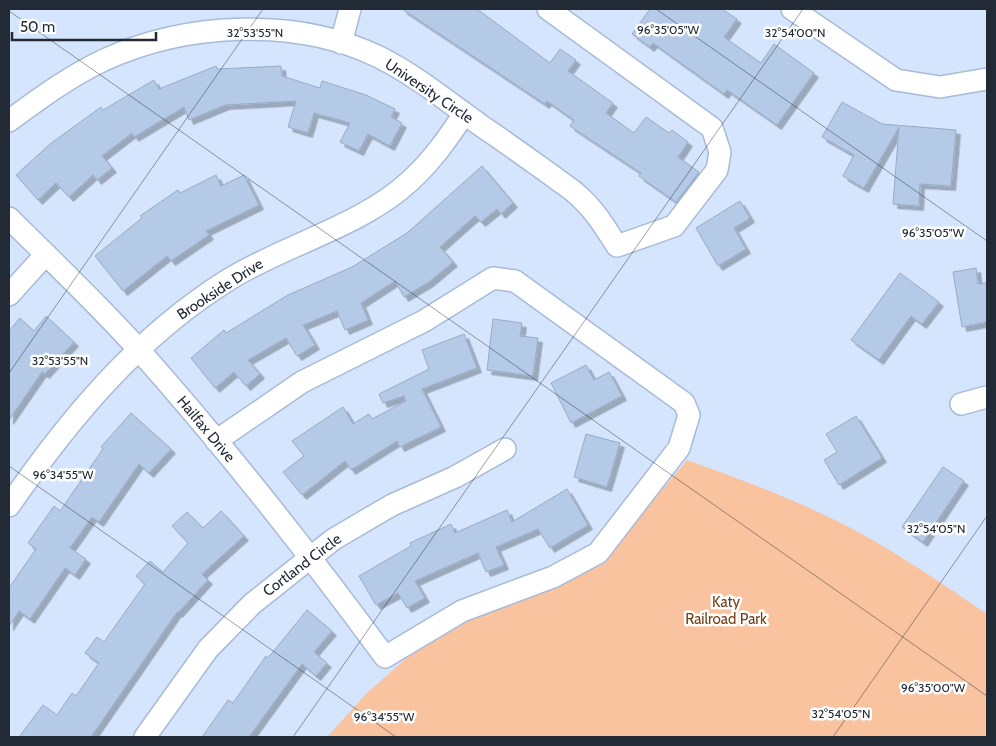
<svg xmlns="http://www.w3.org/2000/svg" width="996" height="746" font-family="Cabin,sans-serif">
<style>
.park{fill:#fac39f}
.building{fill:#b5cae7;stroke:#97abc7;filter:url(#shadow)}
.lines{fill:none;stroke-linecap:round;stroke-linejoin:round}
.minor-casing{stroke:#a7bbd8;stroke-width:24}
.minor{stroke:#fff;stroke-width:21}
.ticks{fill:none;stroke:#222a35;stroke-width:1;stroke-opacity:0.45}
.labels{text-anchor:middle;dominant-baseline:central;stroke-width:5;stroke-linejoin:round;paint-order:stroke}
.street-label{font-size:15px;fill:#222a35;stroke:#fff}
.park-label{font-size:15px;fill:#744118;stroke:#fff}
.ticks-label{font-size:12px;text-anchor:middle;fill:#222a35;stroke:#fff;stroke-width:5;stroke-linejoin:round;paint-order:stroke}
</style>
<defs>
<filter id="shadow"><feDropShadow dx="4.5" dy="4.5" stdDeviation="0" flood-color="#0004"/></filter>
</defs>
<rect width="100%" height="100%" fill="#d4e5fd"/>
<path class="park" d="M 687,460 C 737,478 788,497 835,520 C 888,546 938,581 987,614 L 987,737 L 327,737 L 367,693 L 418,648 L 467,615 L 611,551 Z"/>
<path class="building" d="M 402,9 L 477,9 L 550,63 L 560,49 L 576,60 L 568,71 L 613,103 L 606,113 L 634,133 L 646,117 L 669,133 L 672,130 L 688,142 L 678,157 L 699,172 L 676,202 L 639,176 L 641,173 L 570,126 L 574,120 L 547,101 L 545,104 Z
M 650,9 L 722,9 L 737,19 L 724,37 L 761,63 L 774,44 L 814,73 L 777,125 L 727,90 L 724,94 L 653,43 L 650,47 L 632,34 Z
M 216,66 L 217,69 L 281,66 L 282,76 L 320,88 L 322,81 L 366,95 L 395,109 L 391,117 L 402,123 L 390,146 L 368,134 L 359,151 L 340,142 L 350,123 L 314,113 L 308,133 L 288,127 L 296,101 L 225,105 L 189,120 L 184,107 L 134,137 L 132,133 L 102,156 L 112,168 L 97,180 L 93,175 L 69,197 L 56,183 L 38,200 L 16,175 L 50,144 L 101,107 L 103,110 L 154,80 L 159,89 Z
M 842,102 L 882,124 L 956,130 L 951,186 L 920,184 L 919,206 L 893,204 L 899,127 L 864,188 L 843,176 L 854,155 L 822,137 Z
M 482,166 L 513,203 L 501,214 L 497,209 L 481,222 L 475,216 L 440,247 L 453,262 L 429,282 L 404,297 L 395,281 L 361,303 L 368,320 L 345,330 L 337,311 L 303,325 L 315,345 L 297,356 L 286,338 L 248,360 L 260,374 L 246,386 L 234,372 L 215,388 L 191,358 L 224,330 L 226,333 L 288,295 L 352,267 L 407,233 Z
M 216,175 L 221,186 L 244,175 L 259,205 L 206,231 L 209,235 L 171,261 L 167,256 L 123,291 L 95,256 L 142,218 L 140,216 L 178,190 L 180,193 Z
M 740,201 L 750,218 L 734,228 L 746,249 L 718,266 L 696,228 Z
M 976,268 L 978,284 L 987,283 L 987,322 L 962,327 L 953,272 Z
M 900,273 L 939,302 L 922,324 L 911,316 L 879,360 L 851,340 Z
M 46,316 L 74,342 L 45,374 L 42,372 L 9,420 L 9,331 L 20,318 L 34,331 Z
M 493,319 L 522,323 L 520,336 L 538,338 L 533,376 L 487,370 Z
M 464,334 L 477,368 L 422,389 L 441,427 L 400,447 L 397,441 L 351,470 L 345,461 L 302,495 L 283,472 L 304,456 L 292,441 L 343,407 L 353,424 L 369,414 L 372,419 L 406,401 L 404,396 L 383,403 L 379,394 L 429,369 L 422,350 Z
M 586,365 L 594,380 L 609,372 L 622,396 L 571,423 L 551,383 Z
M 131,413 L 171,449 L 149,473 L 139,464 L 99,522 L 92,517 L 70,548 L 86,559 L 75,575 L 65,568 L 30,619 L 19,611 L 9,626 L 9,588 L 36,549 L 28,543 L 54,506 L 60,511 L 103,449 L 101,447 Z
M 856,416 L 882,458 L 839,485 L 824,460 L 837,452 L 826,434 Z
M 586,434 L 620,443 L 607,487 L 574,477 Z
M 943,467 L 964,481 L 923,542 L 902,527 Z
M 567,489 L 588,525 L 550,548 L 538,529 L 496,547 L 504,565 L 486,572 L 478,553 L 415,581 L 425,598 L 407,608 L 398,593 L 376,605 L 359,576 L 411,546 L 410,543 L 451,524 L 455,533 L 507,510 L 512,522 Z
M 221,511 L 244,536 L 202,574 L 208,580 L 178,613 L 177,612 L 91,737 L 19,737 L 43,705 L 57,715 L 72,693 L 76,696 L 99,663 L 85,653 L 97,637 L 104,642 L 145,584 L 136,576 L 150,561 L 163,572 L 188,543 L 172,526 L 187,512 L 203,528 Z
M 307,610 L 332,631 L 314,652 L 327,663 L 316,676 L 302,664 L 249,737 L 202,737 L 228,700 L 233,703 L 266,656 L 268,658 Z"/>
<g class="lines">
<g class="minor-casing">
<path id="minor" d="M 792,9 L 896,80 L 940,87 L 987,79
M 341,43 L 350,9
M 9,121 C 39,99 70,76 104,60 C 187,22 297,17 379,57 C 417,76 449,103 483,127 C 507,143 530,160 554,177 C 563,184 573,190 581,198 C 596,212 606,229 617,246 L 674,226 L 717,170 L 720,152 L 712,128 L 548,9
M 9,218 C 52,261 98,304 139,350 C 226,448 307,551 385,657 L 462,611 L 553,577 L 598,553 L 679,448 L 689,415 L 684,403 L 515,281 L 493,278 L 424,321 L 302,382 L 216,441
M 9,295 L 46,254
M 961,404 L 987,397
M 9,506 C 69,419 137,337 228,280 C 284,245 362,226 410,181 C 432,161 448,138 464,114
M 145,737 L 208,649 L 252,604 L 311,557 L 334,539 L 392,505 L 455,477 L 505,449"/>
</g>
<use href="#minor" class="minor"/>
</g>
<path class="ticks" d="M 656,9 L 987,241M 9,11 L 987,696M 9,373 L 263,9M 9,466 L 396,737M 293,737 L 803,9M 833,737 L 987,516"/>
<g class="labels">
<g class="street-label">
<text transform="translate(429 91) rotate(34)">University Circle</text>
<text transform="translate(220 289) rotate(-33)">Brookside Drive</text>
<text transform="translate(206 429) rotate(50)">Hailfax Drive</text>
<text transform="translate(302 565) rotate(-37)">Cortland Circle</text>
</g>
<g class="park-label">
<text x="726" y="602">Katy<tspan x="726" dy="17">Railroad Park</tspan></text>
</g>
</g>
<g class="ticks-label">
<text x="668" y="34">96°35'05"W</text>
<text x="255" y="37">32°53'55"N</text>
<text x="795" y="37">32°54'00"N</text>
<text x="933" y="237">96°35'05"W</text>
<text x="60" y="365">32°53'55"N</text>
<text x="63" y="479">96°34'55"W</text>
<text x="936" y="533">32°54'05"N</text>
<text x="933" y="692">96°35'00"W</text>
<text x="841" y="718">32°54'05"N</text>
<text x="384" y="721">96°34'55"W</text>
</g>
<rect width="996" height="746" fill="none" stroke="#222a35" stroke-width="20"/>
<path d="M12 32v8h144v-8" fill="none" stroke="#222a35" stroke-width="2.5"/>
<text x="20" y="32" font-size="15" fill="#222a35" stroke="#ffffff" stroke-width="4" paint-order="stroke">50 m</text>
</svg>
